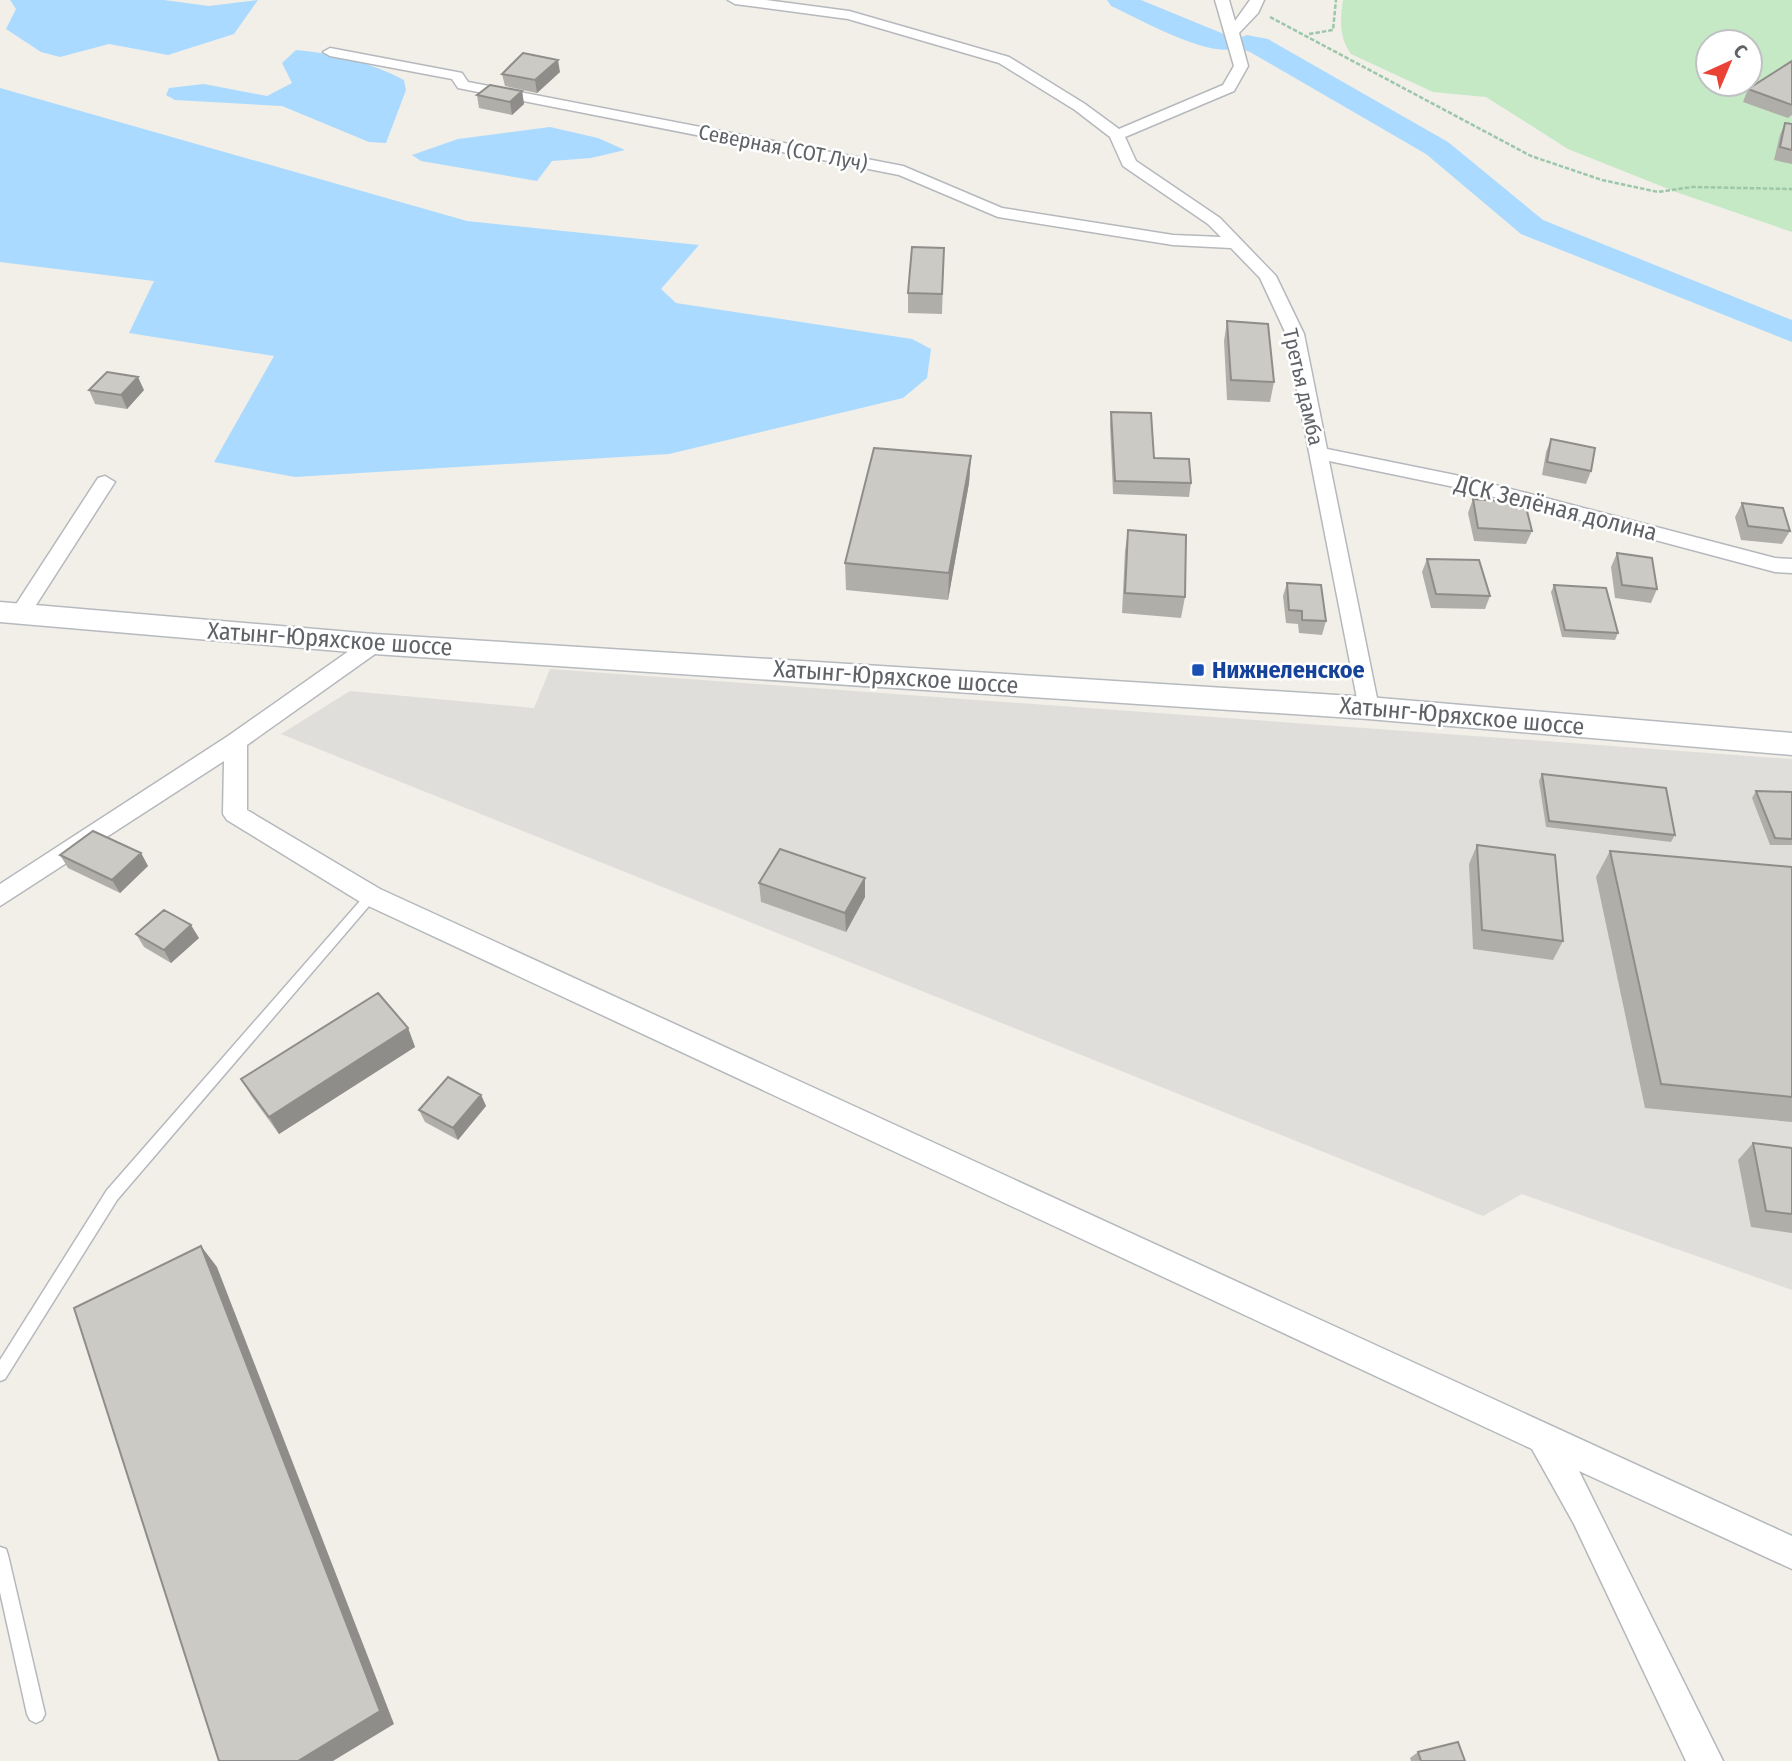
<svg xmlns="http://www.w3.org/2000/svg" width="1792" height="1761" font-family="'Fira Sans Condensed',sans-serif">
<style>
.industrial{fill:#e0deda}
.green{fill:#c5e8c5;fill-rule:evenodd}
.water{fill:#aadaff}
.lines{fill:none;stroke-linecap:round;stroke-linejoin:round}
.river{fill:#aadaff;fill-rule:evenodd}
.lane-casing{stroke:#b5b8bc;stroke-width:3}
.street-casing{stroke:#b5b8bc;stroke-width:3}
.secondary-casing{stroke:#b6babf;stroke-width:3}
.path{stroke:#9cc7a9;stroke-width:2.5;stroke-dasharray:4.5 2;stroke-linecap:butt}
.lane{fill:#fff;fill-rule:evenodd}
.street{fill:#fff;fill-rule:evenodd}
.secondary{fill:#fff;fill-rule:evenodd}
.wall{fill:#afaea9}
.shaded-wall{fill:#8f8d8a}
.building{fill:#cccac5;stroke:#8f8d8a;stroke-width:2}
.transit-dot{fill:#1a4fb4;stroke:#fff;stroke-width:2.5}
.labels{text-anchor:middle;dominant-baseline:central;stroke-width:5;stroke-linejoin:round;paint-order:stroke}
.far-street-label{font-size:21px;fill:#5f6368;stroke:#fff}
.street-label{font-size:24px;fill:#5f6368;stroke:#fff}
.transit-label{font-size:24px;font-weight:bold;fill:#164399;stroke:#fff;text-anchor:start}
</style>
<rect width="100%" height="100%" fill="#f1efe8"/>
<path class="industrial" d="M 550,669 L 1792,759 L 1792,1290 L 1522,1194 L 1483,1216 L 281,734 L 350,691 L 534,708 Z"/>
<path class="green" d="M 1343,0 L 1792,0 L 1792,232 L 1676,192 L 1568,149 L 1486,97 L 1433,92 L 1351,54 C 1339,37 1340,20 1343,0 ZM 1708,42 L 1750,42 L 1750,84 L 1708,84 Z"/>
<path class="water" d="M 10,0 L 164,0 L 209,6 L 258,0 L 234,34 L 168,55 L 109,44 L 60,57 L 41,52 L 6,29 L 16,9 Z
M 296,50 C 334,53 370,62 404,80 L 406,90 L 386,143 L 369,142 L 282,106 L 175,100 L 166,95 L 169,88 L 204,84 L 267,96 L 292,83 L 282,63 Z
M 0,88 L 467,221 L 699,245 L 661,289 L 676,303 L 912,339 L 931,349 L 927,378 L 903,398 L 669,454 L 295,477 L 214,462 L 274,356 L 129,333 L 154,281 L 0,262 Z
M 550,127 L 598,138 L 625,150 L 591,158 L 552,161 L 537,181 L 421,161 L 412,155 L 458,139 Z"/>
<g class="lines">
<path class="river" d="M 1107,0 L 1141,0 L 1236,39 L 1247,35 L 1268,39 L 1448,142 L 1543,220 L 1792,320 L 1792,342 L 1521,234 L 1426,154 L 1250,52 L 1236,47 C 1214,61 1135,17 1111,6 Z"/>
<g class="lane-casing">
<path id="lane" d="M 371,891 L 375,893 L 377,896 L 375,899 L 117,1200 L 5,1379 L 0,1381 L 0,1360 L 107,1190 L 367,893 Z
M 0,1547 L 6,1549 L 8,1555 L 45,1714 L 42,1720 L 36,1723 L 30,1720 L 27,1714 L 0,1592 Z"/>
</g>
<g class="street-casing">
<path id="street" d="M 728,0 L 766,0 L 849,11 L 1009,57 L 1085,104 L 1119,129 L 1223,85 L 1234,66 L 1215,0 L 1229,0 L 1235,21 L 1250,0 L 1264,0 L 1258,13 L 1239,33 L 1248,66 L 1234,91 L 1125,137 L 1136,161 L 1220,218 L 1276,276 L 1304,334 L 1327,449 L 1465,477 L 1775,558 L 1792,559 L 1792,573 L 1775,572 L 1464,489 L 1329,461 L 1379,708 L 1376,714 L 1360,714 L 1286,334 L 1260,278 L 1231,248 L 1173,245 L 998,217 L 899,175 L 463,89 L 458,88 L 452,79 L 330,56 L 323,52 L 330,48 L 457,72 L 462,73 L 468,82 L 903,166 L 1002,208 L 1173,235 L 1221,237 L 1208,224 L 1123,166 L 1110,137 L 1075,110 L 999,63 L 848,19 L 735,4 Z
M 105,476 L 115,482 L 27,619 L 13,619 L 9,614 L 13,609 L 98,478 Z
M 374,637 L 382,639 L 385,644 L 382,649 L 247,745 L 247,810 L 380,889 L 1792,1536 L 1792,1569 L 1579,1471 L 1723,1761 L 1686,1761 L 1574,1524 L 1532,1449 L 362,903 L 227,820 L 223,814 L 224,761 L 0,906 L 0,884 L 228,736 L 366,639 Z"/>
</g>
<g class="secondary-casing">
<path id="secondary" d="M 0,602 L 374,634 L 1368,697 L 1792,733 L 1792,755 L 1368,719 L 374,654 L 0,622 Z"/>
</g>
<path class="path" d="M 1270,17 L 1531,156 L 1602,180 L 1658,192 L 1692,187 L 1792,189
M 1309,34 L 1333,30 L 1336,0"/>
<use href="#lane" class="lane"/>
<use href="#street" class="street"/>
<use href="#secondary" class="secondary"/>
</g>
<path class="wall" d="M 1792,61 L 1792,115 L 1788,118 L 1743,102 L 1748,89 Z
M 560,72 L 537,93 L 505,86 L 502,74 Z
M 522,91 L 524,104 L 512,115 L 479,108 L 477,95 Z
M 1785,123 L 1792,124 L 1792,164 L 1774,160 L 1780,135 Z
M 944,248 L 942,314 L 908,313 L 908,293 Z
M 1227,321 L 1274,382 L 1270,402 L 1227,400 L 1224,341 Z
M 89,390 L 144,390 L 127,409 L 95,404 Z
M 1111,412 L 1154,458 L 1191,483 L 1189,497 L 1113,494 L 1110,425 Z
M 1551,439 L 1591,471 L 1586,484 L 1542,475 L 1546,452 Z
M 971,456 L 969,483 L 948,600 L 846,590 L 845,563 Z
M 1473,499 L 1532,531 L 1526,544 L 1474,541 L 1468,513 Z
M 1742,503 L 1790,531 L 1782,544 L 1741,540 L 1735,517 Z
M 1128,530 L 1185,597 L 1181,618 L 1122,613 L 1125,551 Z
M 1617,553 L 1657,589 L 1651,603 L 1615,598 L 1611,567 Z
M 1427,559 L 1490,596 L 1485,609 L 1431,608 L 1422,572 Z
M 1287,583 L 1326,621 L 1322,635 L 1299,633 L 1298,624 L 1286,623 L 1283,596 Z
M 1554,585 L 1618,633 L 1615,640 L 1562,637 L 1551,592 Z
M 1542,774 L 1675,835 L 1671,842 L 1546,827 L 1539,781 Z
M 1756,791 L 1792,792 L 1792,845 L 1770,845 L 1752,798 Z
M 1477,845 L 1563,941 L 1553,960 L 1473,949 L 1469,864 Z
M 1610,851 L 1792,867 L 1792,1122 L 1645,1108 L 1596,877 Z
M 141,853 L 148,866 L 120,893 L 68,868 L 60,855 Z
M 759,883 L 865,897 L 846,932 L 761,902 Z
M 136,934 L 199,938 L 171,963 L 144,947 Z
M 408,1028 L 415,1047 L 279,1134 L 252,1097 L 241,1079 Z
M 481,1095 L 486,1106 L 458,1140 L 425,1122 L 419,1110 Z
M 1753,1143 L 1792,1148 L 1792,1233 L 1751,1227 L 1738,1160 Z
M 1418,1752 L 1465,1761 L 1411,1761 L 1410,1758 Z"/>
<path class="shaded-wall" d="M 558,60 L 560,72 L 537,93 L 535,80 Z
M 522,91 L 524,104 L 512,115 L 510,102 Z
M 138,377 L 144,390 L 127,409 L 121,395 Z
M 971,456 L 969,483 L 948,600 L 949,573 Z
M 141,853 L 148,866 L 120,893 L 112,880 Z
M 865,878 L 865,897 L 846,932 L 845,913 Z
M 191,925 L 199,938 L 171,963 L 164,950 Z
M 408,1028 L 415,1047 L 279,1134 L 269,1117 Z
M 481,1095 L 486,1106 L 458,1140 L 453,1128 Z
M 201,1246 L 217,1267 L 394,1724 L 333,1761 L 298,1761 Z"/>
<path class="building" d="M 523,53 L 558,60 L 535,80 L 502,74 Z
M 1792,61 L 1792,105 L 1748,89 Z
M 490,85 L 522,91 L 510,102 L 477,95 Z
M 1785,123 L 1792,124 L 1792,150 L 1780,147 Z
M 912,247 L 944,248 L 942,294 L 908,293 Z
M 1227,321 L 1268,324 L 1274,382 L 1231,380 Z
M 107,372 L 138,377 L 121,395 L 89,390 Z
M 1111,412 L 1151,413 L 1154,458 L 1189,459 L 1191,483 L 1115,481 Z
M 1551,439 L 1595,448 L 1591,471 L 1547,462 Z
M 874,448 L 971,456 L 949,573 L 845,563 Z
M 1473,499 L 1525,503 L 1532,531 L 1478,528 Z
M 1742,503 L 1783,508 L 1790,531 L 1748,526 Z
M 1128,530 L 1186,535 L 1185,597 L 1125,593 Z
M 1617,553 L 1652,558 L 1657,589 L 1622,585 Z
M 1427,559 L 1479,560 L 1490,596 L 1436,594 Z
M 1287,583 L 1321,585 L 1326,621 L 1302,620 L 1302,611 L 1289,610 Z
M 1554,585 L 1606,588 L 1618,633 L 1565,630 Z
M 1542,774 L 1666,788 L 1675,835 L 1549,821 Z
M 1756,791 L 1792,792 L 1792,839 L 1775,838 Z
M 93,831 L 141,853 L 112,880 L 60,855 Z
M 1477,845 L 1555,855 L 1563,941 L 1482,930 Z
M 780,849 L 865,878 L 845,913 L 759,883 Z
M 1610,851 L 1792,867 L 1792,1097 L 1661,1084 Z
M 164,910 L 191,925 L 164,950 L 136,934 Z
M 378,993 L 408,1028 L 269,1117 L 241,1079 Z
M 448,1077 L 481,1095 L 453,1128 L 419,1110 Z
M 1753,1143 L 1792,1148 L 1792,1214 L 1766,1211 Z
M 201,1246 L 380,1711 L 298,1761 L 219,1761 L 74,1308 Z
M 1458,1742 L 1465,1761 L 1421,1761 L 1418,1752 Z"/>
<rect class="transit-dot" x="1191" y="663" width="14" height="14" rx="3.5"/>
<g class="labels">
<g class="far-street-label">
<text transform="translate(783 148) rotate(11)">Северная (СОТ Луч)</text>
<text transform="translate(1303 387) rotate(77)">Третья дамба</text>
</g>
<g class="street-label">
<text transform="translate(1556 508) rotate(14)">ДСК Зелёная долина</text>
<text transform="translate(330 639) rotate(4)">Хатынг-Юряхское шоссе</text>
<text transform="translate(896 677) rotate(4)">Хатынг-Юряхское шоссе</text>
<text transform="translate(1462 716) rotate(5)">Хатынг-Юряхское шоссе</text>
</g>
<g class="transit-label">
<text x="1212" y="670">Нижнеленское</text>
</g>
</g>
<g transform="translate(1729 63) rotate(44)"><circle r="33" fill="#ffffff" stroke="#bfc1c3" stroke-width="2"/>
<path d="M0-5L12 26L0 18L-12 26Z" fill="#ea4335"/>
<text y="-10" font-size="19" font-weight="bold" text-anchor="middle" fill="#5f6368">С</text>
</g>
</svg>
